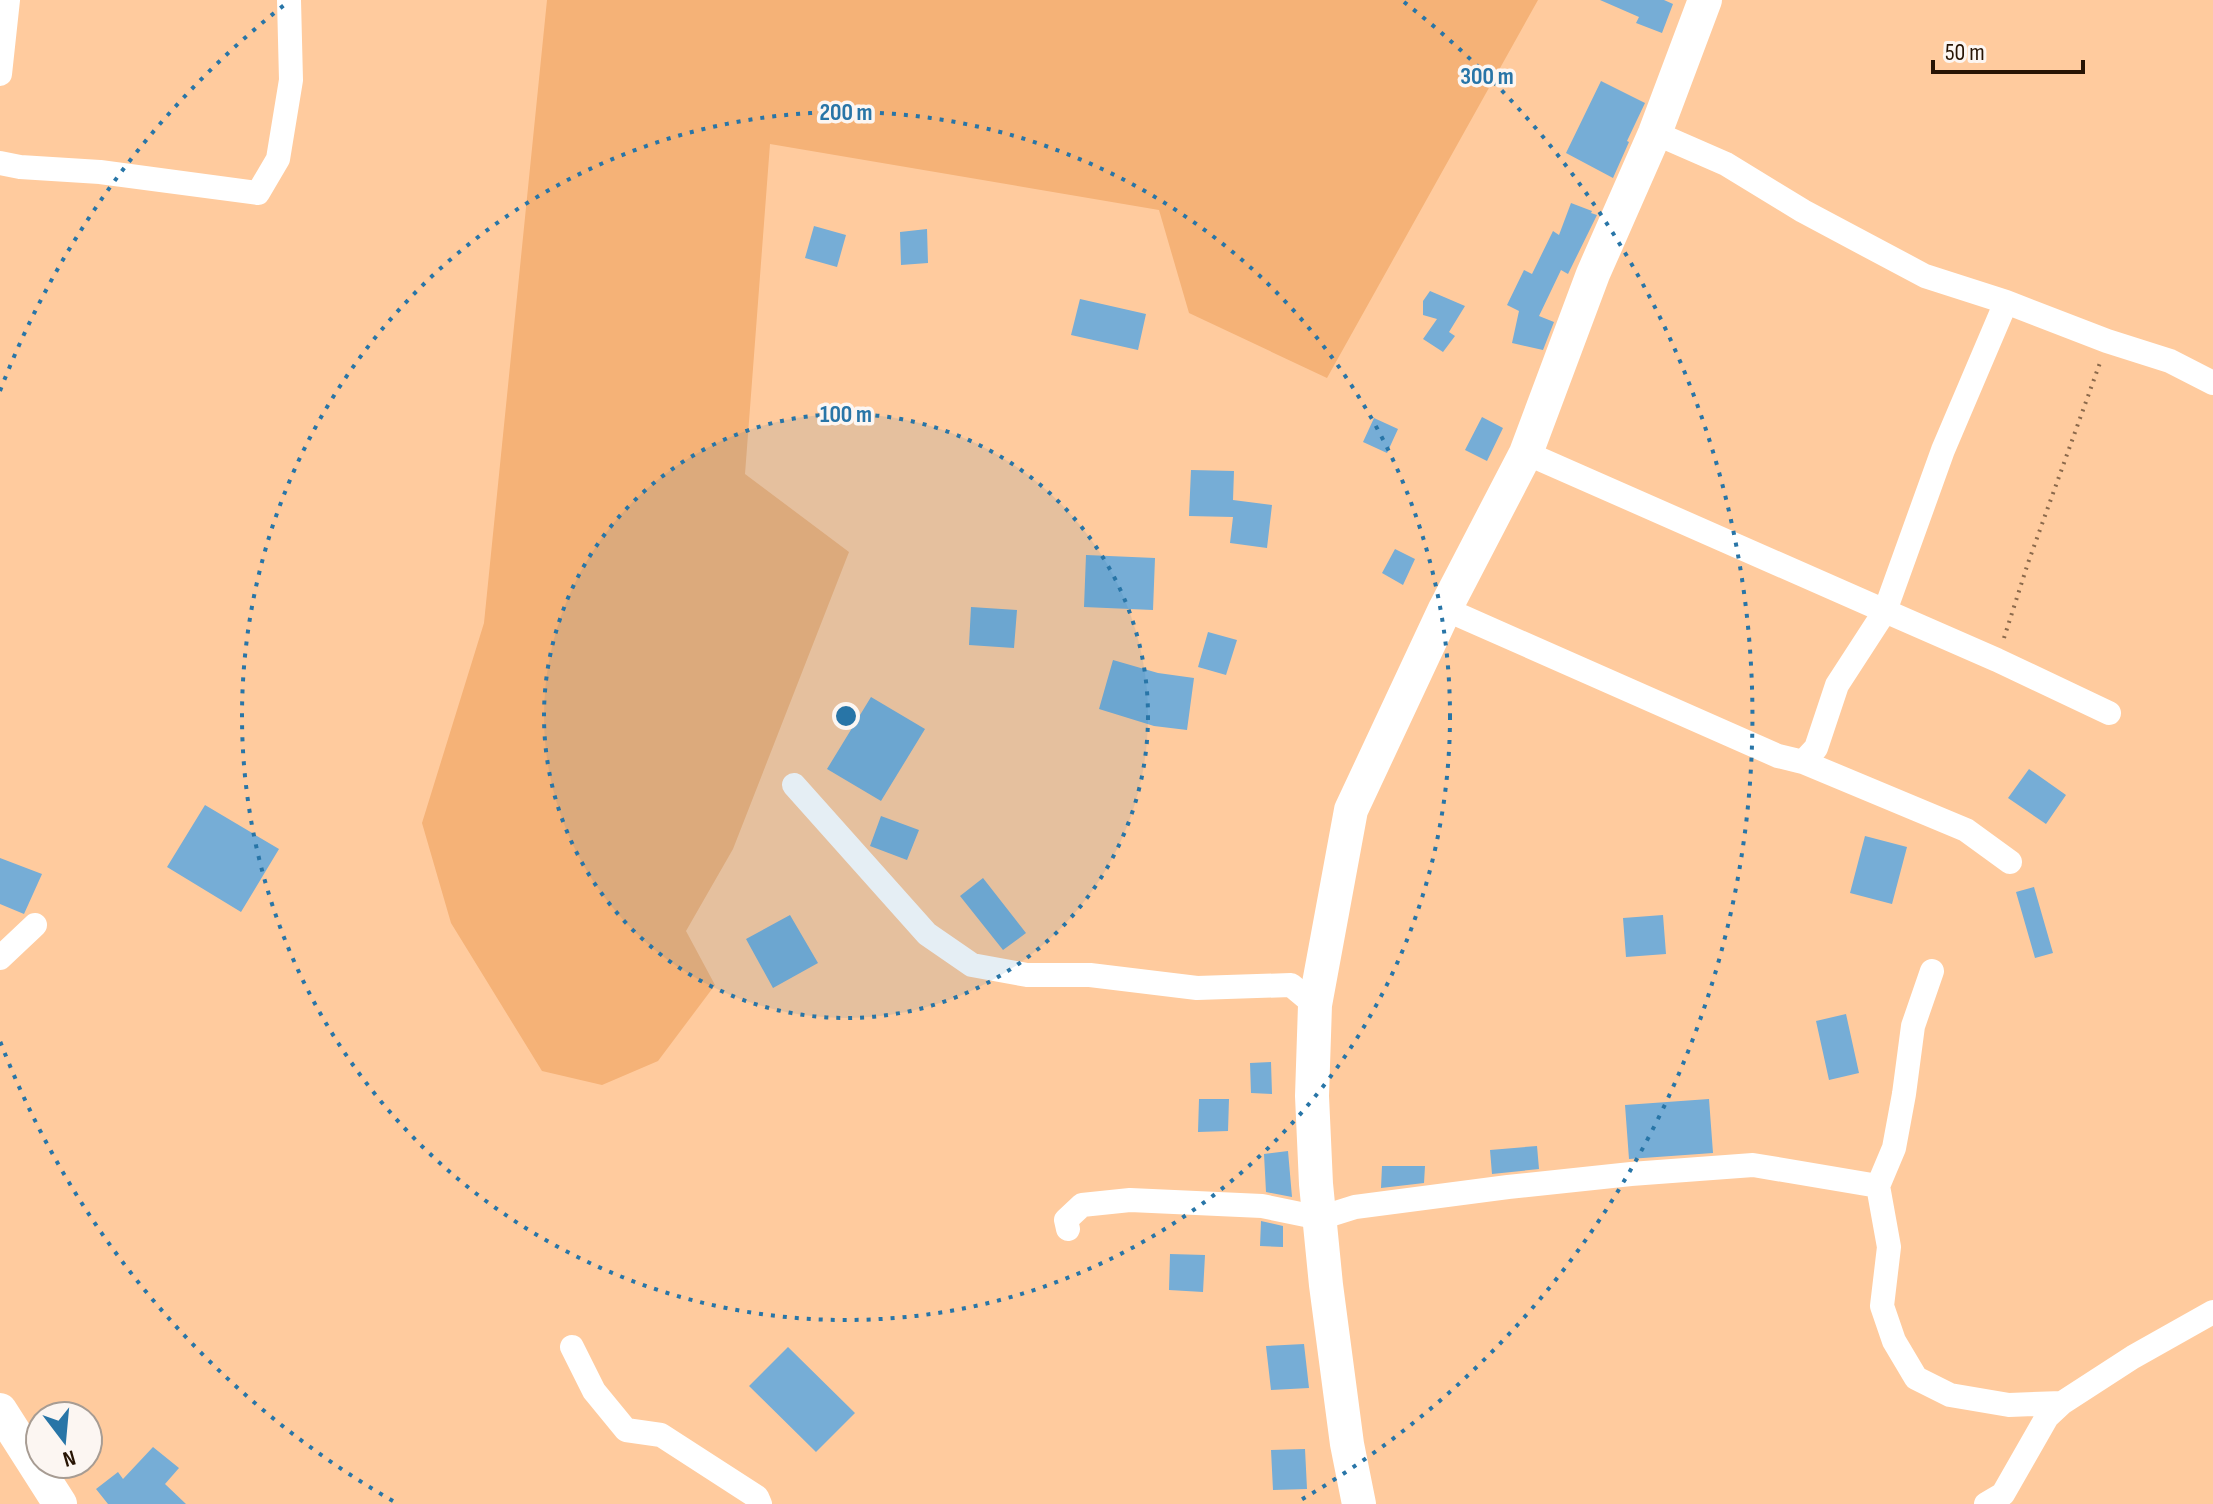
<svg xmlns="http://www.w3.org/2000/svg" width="2213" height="1504" font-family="'Sofia Sans Condensed',sans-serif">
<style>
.green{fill:#f5b277}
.building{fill:#76add6}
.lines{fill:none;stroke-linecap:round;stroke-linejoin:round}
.path{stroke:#8b694b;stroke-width:4;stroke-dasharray:2 6;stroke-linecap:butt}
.street{stroke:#fff;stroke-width:24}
.secondary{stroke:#fff;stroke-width:34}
.ring{fill:none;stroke:#2875a7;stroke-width:4;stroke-dasharray:4 8}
.centre{fill:#2875a7;stroke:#fcf6f2;stroke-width:4}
.ring-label{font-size:24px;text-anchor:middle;font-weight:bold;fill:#2875a7;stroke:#fcf6f2;stroke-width:7;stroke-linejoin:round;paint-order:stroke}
</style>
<rect width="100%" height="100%" fill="#ffcb9e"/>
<path class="green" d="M 547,0 L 1538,0 L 1327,378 L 1189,313 L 1159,210 L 770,144 L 745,474 L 849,552 L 733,849 L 686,931 L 715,985 L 658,1061 L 602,1085 L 542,1071 L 451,923 L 422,823 L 484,623 Z"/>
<path class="building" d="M 1600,0 L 1664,0 L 1673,4 L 1662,33 L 1636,23 L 1639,17 Z
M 1601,81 L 1645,103 L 1627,141 L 1629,142 L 1613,178 L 1566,153 Z
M 1571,203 L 1592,211 L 1591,213 L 1597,215 L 1568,274 L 1561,270 L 1539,316 L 1554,322 L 1543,350 L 1512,343 L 1519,311 L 1507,305 L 1524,270 L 1532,274 L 1553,231 L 1559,235 Z
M 814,226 L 846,235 L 837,267 L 805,258 Z
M 927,229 L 928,263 L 901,265 L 900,232 Z
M 1430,291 L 1465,306 L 1449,332 L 1455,336 L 1443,352 L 1423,339 L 1437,319 L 1423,315 L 1423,301 Z
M 1080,299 L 1146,314 L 1138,350 L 1071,335 Z
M 1482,417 L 1503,428 L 1487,461 L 1465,450 Z
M 1374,418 L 1398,429 L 1387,453 L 1363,442 Z
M 1191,470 L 1234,471 L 1233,500 L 1272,505 L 1267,548 L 1230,543 L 1233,517 L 1189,516 Z
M 1395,549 L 1415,559 L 1403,585 L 1382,573 Z
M 1086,555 L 1155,558 L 1153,610 L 1084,607 Z
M 971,607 L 1017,610 L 1014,648 L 969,645 Z
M 1208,632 L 1237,640 L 1226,675 L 1198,667 Z
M 1113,660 L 1158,673 L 1194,678 L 1187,730 L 1154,726 L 1099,709 Z
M 871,697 L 925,729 L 881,801 L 827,769 Z
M 2029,769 L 2066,795 L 2046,824 L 2008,798 Z
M 205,805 L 279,849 L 241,912 L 167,867 Z
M 881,816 L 919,830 L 907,860 L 870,846 Z
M 1865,836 L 1907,847 L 1892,904 L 1850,893 Z
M 0,858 L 42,874 L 24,914 L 0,904 Z
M 983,878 L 1026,933 L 1003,950 L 960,896 Z
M 2034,887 L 2053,953 L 2035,958 L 2016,892 Z
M 790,915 L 818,963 L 773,988 L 746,939 Z
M 1663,915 L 1666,954 L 1626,957 L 1623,918 Z
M 1846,1014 L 1859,1073 L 1829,1080 L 1816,1021 Z
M 1271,1062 L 1272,1094 L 1251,1093 L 1250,1063 Z
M 1199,1099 L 1229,1099 L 1228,1131 L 1198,1132 Z
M 1709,1099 L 1713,1153 L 1629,1159 L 1625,1105 Z
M 1537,1146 L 1539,1169 L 1492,1174 L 1490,1150 Z
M 1288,1151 L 1292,1197 L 1266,1192 L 1264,1154 Z
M 1382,1166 L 1425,1166 L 1424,1183 L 1381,1188 Z
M 1261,1221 L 1283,1226 L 1283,1247 L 1260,1246 Z
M 1170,1254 L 1205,1255 L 1203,1292 L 1169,1290 Z
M 1304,1344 L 1309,1388 L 1271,1390 L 1266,1346 Z
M 788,1347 L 855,1413 L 816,1452 L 749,1386 Z
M 153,1447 L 179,1468 L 165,1484 L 186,1504 L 108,1504 L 96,1489 L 118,1472 L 123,1479 Z
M 1305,1449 L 1307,1489 L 1273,1490 L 1271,1450 Z"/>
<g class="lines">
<path class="path" d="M 2004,638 L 2028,563 L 2101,360"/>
<path class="street" d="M 0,74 L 8,0
M 1655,133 L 1726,164 L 1803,211 L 1925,276 L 2006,302 L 2107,341 L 2170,361 L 2213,383
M 0,163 L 20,167 L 100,172 L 258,193 L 278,159 L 291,80 L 289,0
M 1526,453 L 1885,611 L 1943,450 L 2006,302
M 1445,609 L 1778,756 L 1803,762 L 1816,748 L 1837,685 L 1885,611 L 1997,660 L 2109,713
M 1803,762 L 1966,830 L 2010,862
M 794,785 L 927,934 L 972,965 L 1027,975 L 1090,975 L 1197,988 L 1291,985 L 1315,1005
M 0,958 L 35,925
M 1878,1186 L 1894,1148 L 1904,1094 L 1913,1026 L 1932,971
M 1068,1229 L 1066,1220 L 1082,1205 L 1130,1200 L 1262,1206 L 1320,1218 L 1355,1207 L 1508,1187 L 1631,1174 L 1753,1165 L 1878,1186 L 1889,1247 L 1882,1306 L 1894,1341 L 1916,1378 L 1950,1395 L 2009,1405 L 2062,1403
M 572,1347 L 594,1391 L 626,1430 L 661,1435 L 757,1497 L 760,1504
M 1986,1504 L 2003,1494 L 2047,1417 L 2062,1403 L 2133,1357 L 2213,1312"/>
<path class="secondary" d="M 0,1410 L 60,1504
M 1359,1504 L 1347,1444 L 1326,1285 L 1316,1184 L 1312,1096 L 1315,1005 L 1351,810 L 1445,609 L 1526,453 L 1593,274 L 1655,133 L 1705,0"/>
</g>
<circle cx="846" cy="716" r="302" fill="#2875a7" fill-opacity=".12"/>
<g class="ring">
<circle cx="846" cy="716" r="302"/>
<circle cx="846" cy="716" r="604"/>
<path d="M393 1501A906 906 0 0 1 0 1041M0 391A906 906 0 0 1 288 2M1404 2A906 906 0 0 1 1299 1501"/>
</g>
<circle cx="846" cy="716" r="12" class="centre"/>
<g class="ring-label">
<text x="1487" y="84">300 m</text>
<text x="846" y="120">200 m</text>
<text x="846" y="422">100 m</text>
</g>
<g transform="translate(64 1440) rotate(164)"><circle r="38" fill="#fcf6f2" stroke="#a79c93" stroke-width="2"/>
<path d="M0-6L14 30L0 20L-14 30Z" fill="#2875a7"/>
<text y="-12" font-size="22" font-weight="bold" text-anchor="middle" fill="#271404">N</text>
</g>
<path d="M1933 60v12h150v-12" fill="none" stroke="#271404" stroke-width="4"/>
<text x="1945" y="60" font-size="24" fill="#271404" stroke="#fcf6f2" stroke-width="6" paint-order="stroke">50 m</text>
</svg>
